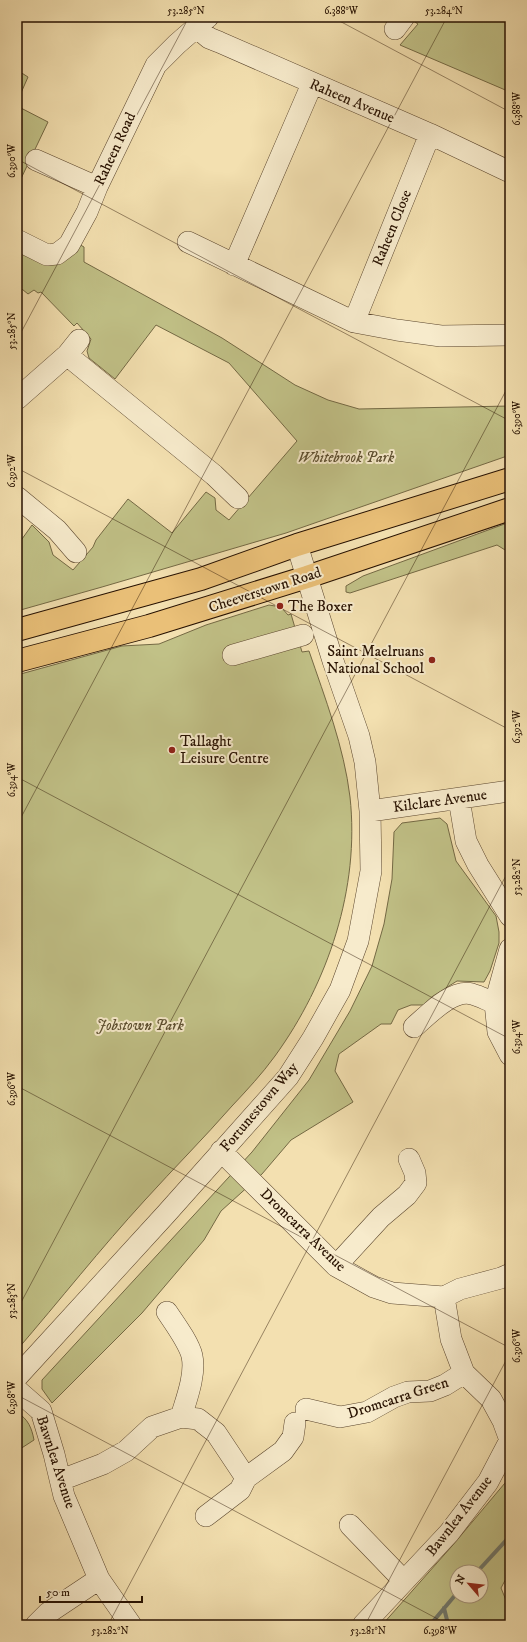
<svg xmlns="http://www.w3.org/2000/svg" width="527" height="1642" font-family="'IM FELL DW Pica',serif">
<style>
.green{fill:#c1c187;stroke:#746944;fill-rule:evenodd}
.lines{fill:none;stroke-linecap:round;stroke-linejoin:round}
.stream{stroke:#6e776c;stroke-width:4}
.minor-casing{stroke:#5a452d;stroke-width:22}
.major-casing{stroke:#271101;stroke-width:24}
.minor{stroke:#f7ebcc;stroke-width:21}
.major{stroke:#eac078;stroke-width:22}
.ticks{fill:none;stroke:#271101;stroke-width:1;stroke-opacity:0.45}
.poi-dot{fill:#8f2418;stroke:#f7ebcc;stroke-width:1.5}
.labels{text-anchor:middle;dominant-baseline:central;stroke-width:4;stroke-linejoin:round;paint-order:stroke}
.street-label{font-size:15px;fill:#271101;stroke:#f7ebcc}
.park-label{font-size:15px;font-style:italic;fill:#5d4f30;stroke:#f7ebcc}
.poi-label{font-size:15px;fill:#271101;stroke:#f7ebcc;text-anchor:start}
.neatline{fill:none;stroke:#271101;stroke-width:1.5}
.ticks-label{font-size:10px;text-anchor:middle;fill:#271101}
</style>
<rect width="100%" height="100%" fill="#f3e0b0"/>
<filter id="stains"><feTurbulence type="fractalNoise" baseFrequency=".005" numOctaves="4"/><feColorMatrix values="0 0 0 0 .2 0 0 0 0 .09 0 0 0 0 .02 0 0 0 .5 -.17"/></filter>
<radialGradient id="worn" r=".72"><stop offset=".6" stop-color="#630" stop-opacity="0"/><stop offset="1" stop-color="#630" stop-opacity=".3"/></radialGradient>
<path class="green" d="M 415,17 L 510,17 L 510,92 L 400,45 L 418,24 L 412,20 Z
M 17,70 L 28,77 L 17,102 Z
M 17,106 L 48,122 L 17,187 Z
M 77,243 L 84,247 L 84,262 L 222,338 L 295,385 L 328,400 L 359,409 L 510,406 L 510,455 L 286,533 L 102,587 L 17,611 L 17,546 L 32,525 L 49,542 L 53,555 L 73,570 L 93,547 L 96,540 L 128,499 L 172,533 L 206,492 L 215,498 L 216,510 L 229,520 L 297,441 L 229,363 L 156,325 L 115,379 L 89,358 L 87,351 L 91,339 L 77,323 L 74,326 L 41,292 L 38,293 L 34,290 L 28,294 L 17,285 L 17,250 Z
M 510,522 L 510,553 L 497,545 L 350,593 L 346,592 L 346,586 L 363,576 Z
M 269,605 L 281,607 L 288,615 L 291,614 L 302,652 L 309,651 C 325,698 344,747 350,797 C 360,888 328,983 275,1056 C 262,1074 247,1090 232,1106 C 204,1138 174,1168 145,1200 C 101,1248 60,1300 17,1350 L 17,675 L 122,646 L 159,644 L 206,625 Z
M 440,818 L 447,824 L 456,861 L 496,916 L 499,932 L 499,943 L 490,971 L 484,982 L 457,981 L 433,996 L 423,1005 L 411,1005 L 398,1010 L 391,1024 L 381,1024 L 339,1054 L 335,1071 L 353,1102 L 291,1140 L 262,1174 L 221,1211 L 204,1240 L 142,1313 L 52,1403 L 42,1389 L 42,1380 L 252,1152 L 309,1080 L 350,1011 L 372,966 L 384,924 L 392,879 L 394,832 L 402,823 Z
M 17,1413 C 28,1418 32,1429 34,1440 L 17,1451 Z
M 510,1477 L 510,1571 L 501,1588 L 510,1610 L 510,1625 L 382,1625 L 452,1546 ZM 457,1572 L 481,1572 L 481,1596 L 457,1596 Z"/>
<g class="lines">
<path class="stream" d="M 477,1572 L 510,1536
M 444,1608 L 447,1620
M 430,1625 L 457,1593"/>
<g class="minor-casing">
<path id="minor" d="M 197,28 L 209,38 L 219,42 L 430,134 L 510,172
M 395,29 L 404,17
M 36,160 L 97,187
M 17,240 L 47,255 L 57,254 L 69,245 L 87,212 L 97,187 L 156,65 L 177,44 L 208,17
M 188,242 L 354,322 L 397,330 L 441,336 L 510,335
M 234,265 L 312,84
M 354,322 L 430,134
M 67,355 L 214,475 L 238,498
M 17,399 L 67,355 L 79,340
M 17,497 L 57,530 L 76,552
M 233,655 L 303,635
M 459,799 L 466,841 L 478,865 L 510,916
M 370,811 L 510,791
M 510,949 L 495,1003 L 498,1032 L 510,1055
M 414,1027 C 428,1015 452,989 472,994 C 479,996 487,1000 495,1003
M 221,1151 L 336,1266 L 374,1287 L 392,1293 L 444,1297 L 460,1289 L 501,1278 L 510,1274
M 336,1266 L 381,1217 L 407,1195 L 416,1183 L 415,1173 L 409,1159
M 167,1312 C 175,1324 189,1343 192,1356 C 196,1375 186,1400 181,1417
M 17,1377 L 166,1214 L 288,1077 L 313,1038 L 340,990 L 358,941 L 371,871 L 370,811 L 365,762 L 359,736 L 333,661 L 297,545
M 17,1390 L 41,1411 L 54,1454 L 64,1496 L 99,1579 L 131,1625
M 306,1409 L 340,1417 L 367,1412 L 394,1397 L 408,1392 L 430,1391 L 445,1385 L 464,1373
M 246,1478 L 283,1451 L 293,1437 L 295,1423
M 61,1480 L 103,1464 L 126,1451 L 152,1427 L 181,1417 L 198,1419 L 216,1433 L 246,1478 L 240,1490 L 206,1516
M 350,1525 L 404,1581
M 36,1625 L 48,1613 L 99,1579
M 363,1625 L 449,1533 L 488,1482 L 510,1440 L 503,1421 L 491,1399 L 464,1373 L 451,1339 L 444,1297"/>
</g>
<g class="major-casing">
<path id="major" d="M 17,630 L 201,579 L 297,545 L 510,479
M 17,661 L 149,626 L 307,577 L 510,509"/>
</g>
<use href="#minor" class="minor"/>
<use href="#major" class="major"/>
</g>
<path class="ticks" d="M 332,17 L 510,112M 17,159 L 510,421M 17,340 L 189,17M 17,468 L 510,730M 17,777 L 510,1039M 17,825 L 447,17M 17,1086 L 510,1348M 17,1310 L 510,383M 17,1395 L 449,1625M 108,1625 L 510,868M 365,1625 L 510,1353"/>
<g class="poi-dot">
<circle cx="280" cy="606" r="4"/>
<circle cx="432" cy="660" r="4"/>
<circle cx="172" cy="750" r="4"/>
</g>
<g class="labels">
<g class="street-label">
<text transform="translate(352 101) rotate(23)">Raheen Avenue</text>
<text transform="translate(115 149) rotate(-65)">Raheen Road</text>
<text transform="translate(392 228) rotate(-68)">Raheen Close</text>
<text transform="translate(265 590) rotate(-18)">Cheeverstown Road</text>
<text transform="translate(440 801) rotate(-8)">Kilclare Avenue</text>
<text transform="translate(259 1107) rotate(-50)">Fortunestown Way</text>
<text transform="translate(303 1230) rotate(44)">Dromcarra Avenue</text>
<text transform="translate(398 1398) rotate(-18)">Dromcarra Green</text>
<text transform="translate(56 1462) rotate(72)">Bawnlea Avenue</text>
<text transform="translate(459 1516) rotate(-52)">Bawnlea Avenue</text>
</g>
<g class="park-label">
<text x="346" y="457">Whitebrook Park</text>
<text x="140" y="1025">Jobstown Park</text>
</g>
<g class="poi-label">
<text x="288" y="606">The Boxer</text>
<text x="424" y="651" text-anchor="end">Saint Maelruans<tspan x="424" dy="17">National School</tspan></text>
<text x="180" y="741">Tallaght<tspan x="180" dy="17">Leisure Centre</tspan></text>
</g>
</g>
<rect width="527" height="1642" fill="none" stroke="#f3e0b0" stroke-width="44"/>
<g transform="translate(469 1584) rotate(298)"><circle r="19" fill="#f7ebcc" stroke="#a4947b"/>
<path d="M0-3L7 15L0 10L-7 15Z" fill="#8f2418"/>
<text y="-6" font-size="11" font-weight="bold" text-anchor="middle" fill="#271101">N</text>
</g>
<path d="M40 1596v6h102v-6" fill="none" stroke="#271101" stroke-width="2"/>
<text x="46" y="1596" font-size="12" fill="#271101" stroke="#f7ebcc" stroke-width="3" paint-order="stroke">50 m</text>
<rect x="22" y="22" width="483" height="1598" class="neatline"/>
<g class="ticks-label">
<text x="186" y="14">53.285°N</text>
<text x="341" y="14">6.388°W</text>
<text x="444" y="14">53.284°N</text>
<text transform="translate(516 109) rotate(-90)" y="4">6.388°W</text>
<text transform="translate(11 161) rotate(-90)" y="4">6.390°W</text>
<text transform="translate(11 331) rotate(-90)" y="4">53.285°N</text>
<text transform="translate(516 418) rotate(-90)" y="4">6.390°W</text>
<text transform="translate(11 471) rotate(-90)" y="4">6.392°W</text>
<text transform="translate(516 727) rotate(-90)" y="4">6.392°W</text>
<text transform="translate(11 780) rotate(-90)" y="4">6.394°W</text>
<text transform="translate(516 877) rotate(-90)" y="4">53.282°N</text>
<text transform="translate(516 1037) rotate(-90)" y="4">6.394°W</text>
<text transform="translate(11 1089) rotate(-90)" y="4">6.396°W</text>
<text transform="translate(11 1301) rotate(-90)" y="4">53.283°N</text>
<text transform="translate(516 1346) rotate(-90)" y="4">6.396°W</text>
<text transform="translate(11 1398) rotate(-90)" y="4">6.398°W</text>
<text x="110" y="1634">53.282°N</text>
<text x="368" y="1634">53.281°N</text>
<text x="440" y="1634">6.398°W</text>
</g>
<rect width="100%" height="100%" filter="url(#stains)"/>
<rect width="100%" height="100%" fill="url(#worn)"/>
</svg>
